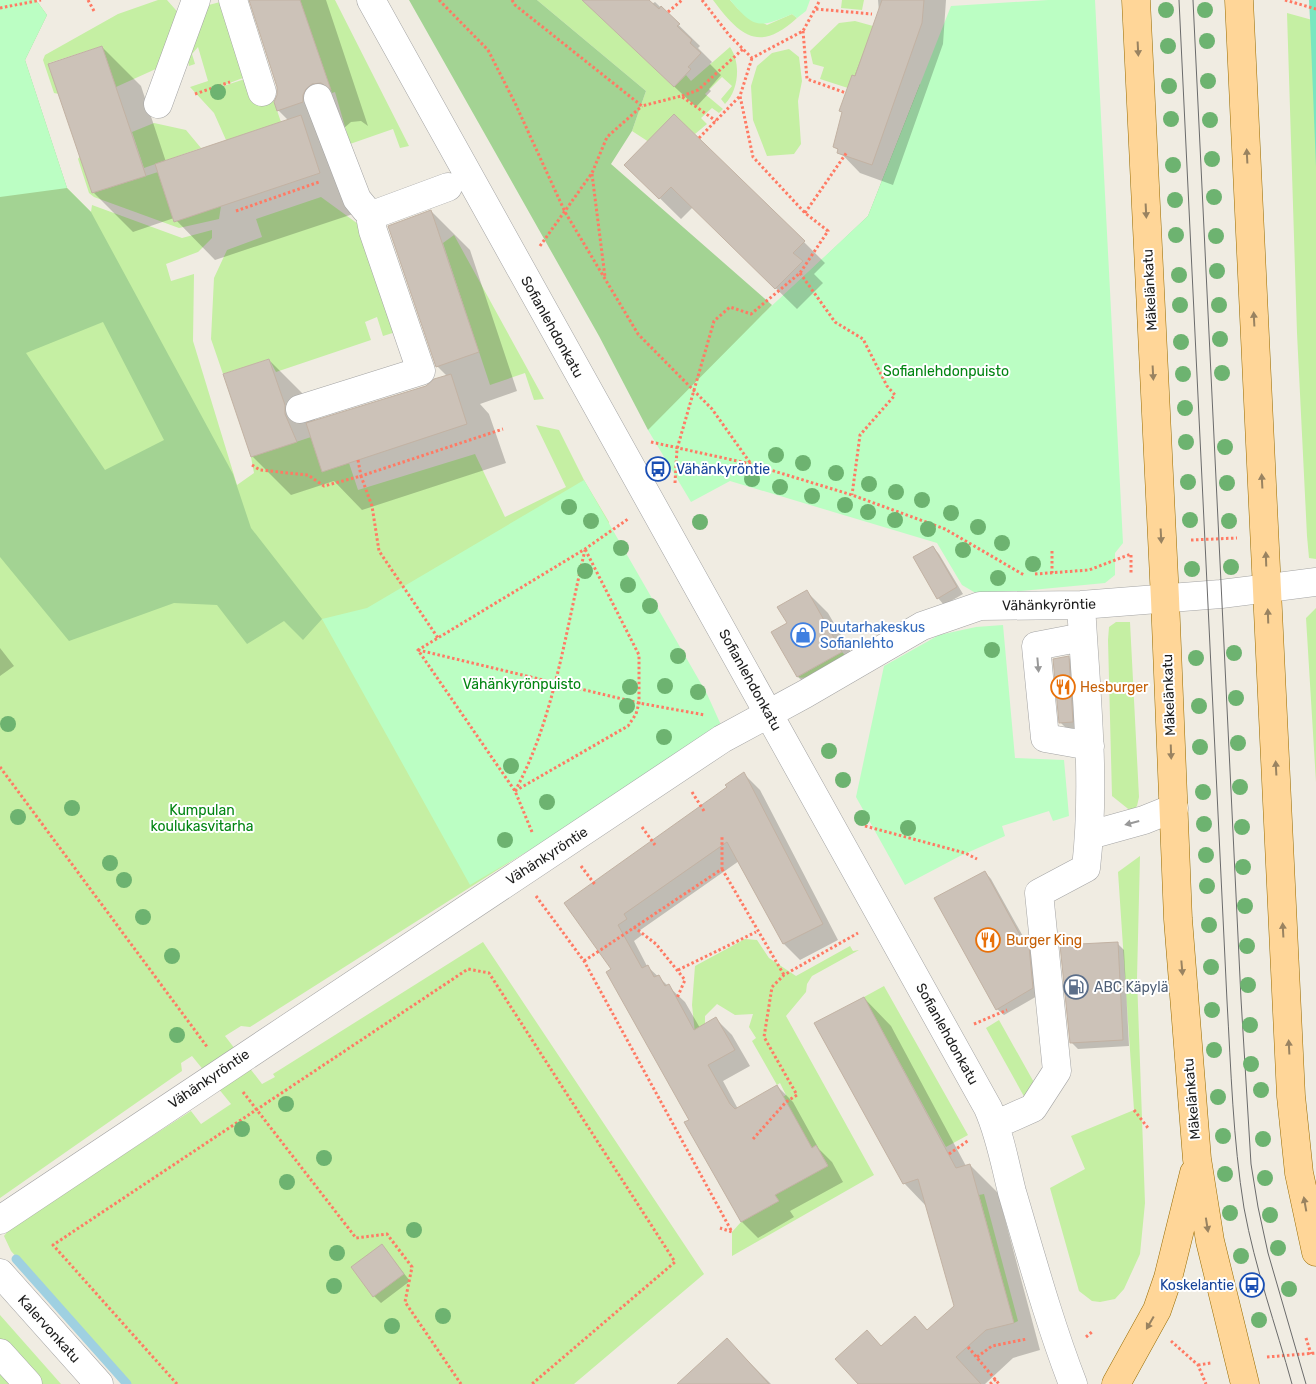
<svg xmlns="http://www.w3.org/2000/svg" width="1316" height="1384" font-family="Rubik,sans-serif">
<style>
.grass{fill:#c5efa3}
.forest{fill:#a3d393;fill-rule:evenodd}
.park{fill:#bbfec3}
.pitch{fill:#79e6c0}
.shadow{fill:#0003}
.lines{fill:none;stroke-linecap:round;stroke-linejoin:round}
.stream{stroke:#9fd0e1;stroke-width:9}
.building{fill:#ccc2b8;stroke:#c2b2a3}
.minor-casing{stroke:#a4a4a4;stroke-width:29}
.major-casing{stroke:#976b00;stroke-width:29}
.path{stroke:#ff7a64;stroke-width:3;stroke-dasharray:2.5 2.5;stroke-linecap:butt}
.minor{stroke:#fff;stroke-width:28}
.major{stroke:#ffd698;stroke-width:28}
.tram{stroke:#6b6b6b;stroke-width:1}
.tree{fill:#6db370}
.oneway{fill:#998361}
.oneway2{fill:#999}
.labels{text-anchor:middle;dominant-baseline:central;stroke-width:4;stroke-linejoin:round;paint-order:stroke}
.street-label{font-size:14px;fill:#1d1d1d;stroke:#fff}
.park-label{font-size:14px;fill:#028512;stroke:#fff}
.transit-label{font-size:14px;fill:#164399;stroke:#fff;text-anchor:start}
.shop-label{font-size:14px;fill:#366cbe;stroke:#fff;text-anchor:start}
.food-label{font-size:14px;fill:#c56008;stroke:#fff;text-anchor:start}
.service-label{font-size:14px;fill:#4e5e75;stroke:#fff;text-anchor:start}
</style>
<rect width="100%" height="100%" fill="#f0ece2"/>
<path class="grass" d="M 158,0 L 167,0 L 182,17 L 158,68 L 116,87 L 102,46 L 49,63 L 59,94 L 54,93 L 43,60 L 45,55 L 118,14 Z
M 300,0 L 335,0 L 409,146 L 400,148 L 393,129 L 350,144 L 335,92 L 332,93 Z
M 537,0 L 582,0 L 674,87 L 686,75 L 691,81 L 730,47 C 741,63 739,90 725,104 L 721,99 L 732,86 L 722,77 L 705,94 L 723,109 L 719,113 L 712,108 L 701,118 L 707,124 L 695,134 L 677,118 L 652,144 L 632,131 L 646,91 Z
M 713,0 L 730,0 L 738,9 L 767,25 L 792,14 L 797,18 C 759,53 740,36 713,0 Z
M 842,0 L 864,0 L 862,10 L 841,8 Z
M 224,1 L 248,76 L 214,89 L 248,78 L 272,96 L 281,122 L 226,140 L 214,113 L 190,87 L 208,81 L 198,47 L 192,54 L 195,64 L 189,66 L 186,51 L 201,7 Z
M 1287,13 L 1316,21 L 1316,559 L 1309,558 L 1307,536 L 1297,333 Z
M 855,21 L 873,26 L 851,89 L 820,79 L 824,67 L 813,64 L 810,51 L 839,23 Z
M 789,49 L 799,57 L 802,81 L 798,101 L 801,144 L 794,154 L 767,156 L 753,120 L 751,86 L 757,66 L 772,53 Z
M 154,123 L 186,130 L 201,148 L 144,168 L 132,132 Z
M 80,156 L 93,193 L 158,172 L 174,222 L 221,206 L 219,219 L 179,228 L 94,197 L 89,193 L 78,159 Z
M 67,188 L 91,212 L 92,205 L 182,238 L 212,230 L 212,238 L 198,252 L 166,264 L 171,281 L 194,274 L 193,341 L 237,485 L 254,473 L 251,457 L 311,437 L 349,463 L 358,490 L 475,454 L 505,517 L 566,487 L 536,425 L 559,430 L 584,480 L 609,522 L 532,848 L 250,1027 L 241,1026 L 225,1036 L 262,1084 L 275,1077 L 273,1074 L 483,942 L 704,1274 L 574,1384 L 131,1384 L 11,1251 L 4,1236 L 11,1227 L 191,1111 L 201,1124 L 231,1104 L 192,1056 L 181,1063 L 182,1071 L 0,1198 L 0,197 Z
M 321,197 L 365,229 L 399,331 L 383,336 L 377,317 L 365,322 L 371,340 L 276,372 L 269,359 L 223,374 L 211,339 L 214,278 L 227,250 L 262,237 L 256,219 Z
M 454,235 L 544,399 L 534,400 L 525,373 L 490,385 L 443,243 Z
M 1316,608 L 1316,782 L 1306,618 Z
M 1116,622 L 1130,622 L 1139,797 L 1137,806 L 1132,812 L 1112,796 L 1108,640 L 1109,627 Z
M 842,652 L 845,655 C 835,662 809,682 798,677 Z
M 1140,856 L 1137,978 L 1145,1203 L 1140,1254 L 1124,1289 L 1115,1299 L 1100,1302 L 1092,1301 L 1079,1291 L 1050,1188 L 1085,1169 L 1071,1136 L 1134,1110 L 1118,872 Z
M 745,939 L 757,940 L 769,958 L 796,976 L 850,946 L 853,951 L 859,950 L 812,976 L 807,984 L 806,992 L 786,1016 L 874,1175 L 732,1256 L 732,1232 L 741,1222 L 779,1201 L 775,1195 L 828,1165 L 816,1145 L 812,1148 L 783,1097 L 786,1095 L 780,1083 L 777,1085 L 752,1041 L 756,1038 L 749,1027 L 753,1014 L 735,1015 L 717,1004 L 705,1016 L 705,1024 L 695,1033 L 692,1005 L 695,966 Z
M 884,986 L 968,1135 L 946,1147 L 864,997 Z
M 999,1020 L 1036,1086 L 1026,1100 L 986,1028 Z
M 984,1194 L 1018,1321 L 1014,1323 L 979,1195 Z
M 0,1315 L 61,1384 L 0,1384 Z"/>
<path class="forest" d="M 0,0 L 36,0 L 47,15 L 25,60 L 67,188 L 91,212 L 233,474 L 251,528 L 322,619 L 303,640 L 284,621 L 247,644 L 217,605 L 174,603 L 69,641 L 0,557 ZM 103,322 L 164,440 L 105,470 L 26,353 Z
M 409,0 L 537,0 L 646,91 L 632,131 L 611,164 L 772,305 L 750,328 L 868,216 L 920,84 L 1001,112 L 755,459 L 648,430 L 599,336 Z"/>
<path class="park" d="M 0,0 L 36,0 L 47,15 L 25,60 L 67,188 L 0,197 Z
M 730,0 L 810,0 L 806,11 L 797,18 L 792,14 C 758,29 754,28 730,0 Z
M 1048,0 L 1095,0 L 1123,543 L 1115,553 L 1115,575 L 1105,583 L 979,595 L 962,585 L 937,543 L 730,481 L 691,502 L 648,430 L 763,314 L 868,216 L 951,6 Z
M 584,480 L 707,694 L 721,725 L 538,845 L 470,885 L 322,619 L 367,608 Z
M 1003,625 L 1015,758 L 1064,760 L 1069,816 L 1053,821 L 1049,811 L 1002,826 L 1005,836 L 960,856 L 905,885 L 856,797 L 884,666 L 939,635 L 976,627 Z"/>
<path class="pitch" d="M 1309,0 L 1316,0 L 1316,167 L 1310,19 Z"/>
<path class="shadow" d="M 251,0 L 326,0 L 368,126 L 361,121 L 351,122 L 344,128 L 341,135 L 359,212 L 215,260 L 174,218 L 133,232 L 94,193 L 50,64 L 102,47 L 141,86 L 166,162 L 289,121 L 278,110 L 278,87 Z
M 582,0 L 647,0 L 652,4 L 655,2 L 700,46 L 698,48 L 712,62 L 710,64 L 721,75 L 709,89 L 711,91 L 696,107 Z
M 878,0 L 946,0 L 943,44 L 893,185 L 860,173 L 835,147 L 843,113 L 841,111 L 879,12 Z
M 626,165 L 804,242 L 825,263 L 814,274 L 823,283 L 797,309 L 693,207 L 681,219 Z
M 431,211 L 470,250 L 517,391 L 480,404 L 489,414 L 506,463 L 362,510 L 334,481 L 291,495 L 252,456 L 269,360 L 308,399 L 316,422 L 426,387 L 447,376 L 437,366 Z
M 933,547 L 939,554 L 963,594 L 944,605 L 938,598 Z
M 807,592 L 828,613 L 863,673 L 820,698 L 798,677 L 773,632 L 788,624 Z
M 0,648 L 14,666 L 0,676 Z
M 1068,657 L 1075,664 L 1079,728 L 1067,729 L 1060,722 Z
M 744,774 L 760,790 L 838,940 L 800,960 L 784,944 L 739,861 L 639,931 L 642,935 L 634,941 L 647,966 L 685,1002 L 700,1028 L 716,1019 L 732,1035 L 750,1066 L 723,1081 L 738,1109 L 777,1086 L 793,1102 L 819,1149 L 832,1162 L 843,1182 L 790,1211 L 794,1217 L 758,1238 L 742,1222 L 686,1123 L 690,1120 L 613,969 L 566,903 L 729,788 Z
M 985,872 L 991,879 L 1030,949 L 1035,954 L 1039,995 L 1004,1015 L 997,1009 Z
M 1117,943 L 1124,950 L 1129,1046 L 1078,1049 L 1071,1042 Z
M 864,998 L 891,1026 L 966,1166 L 970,1165 L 998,1193 L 1040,1350 L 1013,1358 L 985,1384 L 860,1384 L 882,1347 L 915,1318 L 928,1331 L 955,1306 L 927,1207 L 904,1183 Z
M 382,1246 L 410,1281 L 381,1303 L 374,1296 Z
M 727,1340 L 771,1384 L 679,1384 Z"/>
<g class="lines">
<path class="stream" d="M 16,1259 L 127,1384"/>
</g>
<path class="building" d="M 249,0 L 300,0 L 331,90 L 321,83 L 312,84 L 306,89 L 303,95 L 303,102 L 277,111 L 274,102 L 277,95 L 277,87 Z
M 582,0 L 649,0 L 659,9 L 661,6 L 680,24 L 677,26 L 692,40 L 690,43 L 701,53 L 688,67 L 691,69 L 674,87 Z
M 882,0 L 924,0 L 922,23 L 872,165 L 837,153 L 838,149 L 833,147 L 842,112 L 839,111 L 852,75 L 855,76 Z
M 102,46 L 146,176 L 92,193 L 48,64 Z
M 674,114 L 805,241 L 793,253 L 803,261 L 775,289 L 671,187 L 659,199 L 624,165 Z
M 301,115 L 320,173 L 174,222 L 155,164 Z
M 431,210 L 479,352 L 436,367 L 388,226 Z
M 269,359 L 285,405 L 285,414 L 297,442 L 251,457 L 223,374 Z
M 451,374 L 467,424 L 322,472 L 306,423 L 426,386 L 434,379 Z
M 933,546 L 957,587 L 937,599 L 913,557 Z
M 807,590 L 842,652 L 797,677 L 771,632 L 787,623 L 777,607 Z
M 1069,656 L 1073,722 L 1059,723 L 1053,659 Z
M 744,772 L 823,924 L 783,944 L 727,842 L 624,914 L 627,919 L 618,925 L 642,968 L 648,965 L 654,977 L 659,975 L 665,986 L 669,984 L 694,1030 L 716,1017 L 735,1050 L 708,1065 L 730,1104 L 735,1109 L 777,1085 L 812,1148 L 816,1145 L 828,1166 L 775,1195 L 779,1201 L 741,1222 L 684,1122 L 689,1120 L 606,972 L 611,969 L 564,903 L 727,787 L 725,785 Z
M 985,871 L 1026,946 L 1029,946 L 1033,988 L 996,1010 L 934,898 Z
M 1118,942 L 1123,1040 L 1070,1043 L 1060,945 Z
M 864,997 L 956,1168 L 970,1164 L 1014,1323 L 986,1330 L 956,1357 L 981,1384 L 858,1384 L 835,1359 L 867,1330 L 881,1346 L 915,1316 L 927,1330 L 954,1306 L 918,1179 L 903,1184 L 814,1023 Z
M 382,1244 L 404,1274 L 373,1297 L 351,1267 Z
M 727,1338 L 769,1384 L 677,1384 Z"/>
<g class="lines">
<g class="minor-casing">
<path id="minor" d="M 233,0 L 262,92
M 371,0 L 988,1108 C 1000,1135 1005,1164 1012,1192 C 1031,1256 1049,1322 1073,1384
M 318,98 L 357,199 L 366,210 L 375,214
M 158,104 L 196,0
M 300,409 L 421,371 L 373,231 L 371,221 L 375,214 L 448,187
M 1083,637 L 1036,646 L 1045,738 L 1090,746
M 1090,835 L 1144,820 L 1174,808
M 995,1125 L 1033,1108 L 1057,1071 L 1039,893 L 1086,868 C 1096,781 1086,693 1081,605
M 0,1220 L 722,739 L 805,694 L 922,626 L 980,606 L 1081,605 L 1221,594 L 1316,582
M 0,1273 L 99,1384
M 0,1353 L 28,1384"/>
</g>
<g class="major-casing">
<path id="major" d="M 1136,0 L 1165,599 L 1178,919 L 1197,1159 L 1210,1241 L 1245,1384
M 1239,0 L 1291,1096 L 1299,1173 L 1316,1252
M 1116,1384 L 1157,1310 L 1168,1278 L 1194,1173"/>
</g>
<path class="path" d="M 88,0 L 94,11
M 439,0 L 488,50 L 515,103 L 565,212 L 638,334 L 712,409 L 751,464
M 512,0 L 515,5 L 642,106 L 681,96 L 716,121
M 702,0 L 729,35 L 752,58 L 803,31 L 820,0
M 1285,0 L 1316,9
M 0,8 L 41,0
M 816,9 L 872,14
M 668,12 L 682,0
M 803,31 L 807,79 L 846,93
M 195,94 L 230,82
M 682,96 L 698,90 L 743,49
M 699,138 L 740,96
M 592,174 L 605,277
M 236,211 L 319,182
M 805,213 L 847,152
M 540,246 L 592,173 L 607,137 L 642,106
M 800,273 L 835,322 L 863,339 L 887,386 L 895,395 L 860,435 L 852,495
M 651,442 L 751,464 L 852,495 L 945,529 L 1024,575
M 358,460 L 361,476 L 503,429
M 252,465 L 260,470 L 308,475 L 324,486 L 361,476 L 372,506 L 379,551 L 438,638
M 675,483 L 677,449 L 714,321 L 730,307 L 751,314 L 800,273 L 828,231 L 805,213 L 753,157 L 740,96 L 752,58
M 1191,540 L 1237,538
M 1052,551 L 1052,573
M 1035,574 L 1089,570 L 1131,554 L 1131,574
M 418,650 L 639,703 L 705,715
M 0,767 L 208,1048
M 515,791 L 628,726 L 636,714 L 639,703 L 639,655 L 585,549
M 515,791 C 554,720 566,629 585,550
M 692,792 L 704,811
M 865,826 L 965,853 L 977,859
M 642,827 L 655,845
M 532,832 L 515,791 L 418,650 L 585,549 L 628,519
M 581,866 L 596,886
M 722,869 L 784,975
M 536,896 L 584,961 L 732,1232 L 720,1228
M 634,927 L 656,944 L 685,980 L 677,998
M 584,961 L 722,869 L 722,837
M 678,970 L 756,932
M 974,1024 L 1007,1010
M 243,1092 L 356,1238 L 387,1234 L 412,1267 L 405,1302 L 461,1384
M 1134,1110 L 1148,1128
M 753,1139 L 786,1102 L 797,1095 L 764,1037 L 772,987 L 784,975 L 858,933
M 949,1154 L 969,1140
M 1086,1337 L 1093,1331
M 1306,1338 L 1311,1354
M 1171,1341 L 1198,1365 L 1206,1384
M 968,1347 L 999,1384
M 977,1357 L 992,1346 L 1027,1339
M 1267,1357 L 1316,1353
M 1198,1365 L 1211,1363
M 177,1384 L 53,1245 L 468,969 L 489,973 L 675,1262 L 532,1384
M 990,1384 L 996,1379"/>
<use href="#minor" class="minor"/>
<use href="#major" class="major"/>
<path class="tram" d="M 1179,0 L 1227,1001 C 1231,1070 1233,1140 1244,1208 C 1255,1268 1276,1326 1292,1384
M 1193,0 L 1241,999 L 1251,1164 L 1258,1207 L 1268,1253 L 1306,1384"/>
</g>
<g class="tree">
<circle cx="1166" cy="10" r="8"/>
<circle cx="1205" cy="10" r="8"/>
<circle cx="1207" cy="41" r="8"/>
<circle cx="1168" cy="46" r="8"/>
<circle cx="1208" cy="81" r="8"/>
<circle cx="1169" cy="86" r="8"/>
<circle cx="218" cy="92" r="8"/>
<circle cx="1171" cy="119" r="8"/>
<circle cx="1210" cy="120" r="8"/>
<circle cx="1212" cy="159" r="8"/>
<circle cx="1173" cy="165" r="8"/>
<circle cx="1214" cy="197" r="8"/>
<circle cx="1175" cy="200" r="8"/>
<circle cx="1176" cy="235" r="8"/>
<circle cx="1216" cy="236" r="8"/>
<circle cx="1217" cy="271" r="8"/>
<circle cx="1179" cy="275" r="8"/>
<circle cx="1180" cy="305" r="8"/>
<circle cx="1219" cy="305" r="8"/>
<circle cx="1220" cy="339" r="8"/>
<circle cx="1181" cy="342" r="8"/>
<circle cx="1222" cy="373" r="8"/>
<circle cx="1183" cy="374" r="8"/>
<circle cx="1185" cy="408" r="8"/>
<circle cx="1186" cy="442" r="8"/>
<circle cx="1225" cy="447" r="8"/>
<circle cx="776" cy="455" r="8"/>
<circle cx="803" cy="463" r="8"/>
<circle cx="836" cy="473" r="8"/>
<circle cx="752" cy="479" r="8"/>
<circle cx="1188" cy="482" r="8"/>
<circle cx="1227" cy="483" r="8"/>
<circle cx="869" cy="484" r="8"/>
<circle cx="780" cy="487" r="8"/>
<circle cx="896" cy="492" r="8"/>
<circle cx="812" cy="496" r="8"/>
<circle cx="922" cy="500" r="8"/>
<circle cx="845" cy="505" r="8"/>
<circle cx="569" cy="507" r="8"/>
<circle cx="868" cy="512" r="8"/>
<circle cx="951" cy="513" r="8"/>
<circle cx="895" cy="520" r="8"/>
<circle cx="1190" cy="520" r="8"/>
<circle cx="591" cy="521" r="8"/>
<circle cx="1229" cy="521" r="8"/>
<circle cx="700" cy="522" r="8"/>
<circle cx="978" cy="527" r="8"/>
<circle cx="928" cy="529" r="8"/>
<circle cx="1002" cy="543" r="8"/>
<circle cx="621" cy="548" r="8"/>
<circle cx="963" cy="550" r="8"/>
<circle cx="1033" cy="564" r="8"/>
<circle cx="1231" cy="567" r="8"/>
<circle cx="1192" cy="569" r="8"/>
<circle cx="585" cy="571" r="8"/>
<circle cx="998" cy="578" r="8"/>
<circle cx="628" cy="585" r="8"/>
<circle cx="650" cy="606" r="8"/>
<circle cx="992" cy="650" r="8"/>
<circle cx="1234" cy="653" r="8"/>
<circle cx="678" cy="656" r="8"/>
<circle cx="1196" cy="658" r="8"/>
<circle cx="665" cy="686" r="8"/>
<circle cx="630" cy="687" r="8"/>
<circle cx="698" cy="692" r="8"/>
<circle cx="1236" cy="698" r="8"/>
<circle cx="627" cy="706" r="8"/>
<circle cx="1199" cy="706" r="8"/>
<circle cx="8" cy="724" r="8"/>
<circle cx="664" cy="737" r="8"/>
<circle cx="1238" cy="743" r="8"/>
<circle cx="1200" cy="747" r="8"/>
<circle cx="829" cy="751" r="8"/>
<circle cx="511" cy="766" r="8"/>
<circle cx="843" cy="780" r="8"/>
<circle cx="1240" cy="787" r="8"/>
<circle cx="1203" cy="792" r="8"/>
<circle cx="547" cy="802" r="8"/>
<circle cx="72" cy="808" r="8"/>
<circle cx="18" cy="817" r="8"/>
<circle cx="862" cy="818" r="8"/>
<circle cx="1204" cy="824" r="8"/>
<circle cx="1242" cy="827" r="8"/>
<circle cx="908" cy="828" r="8"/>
<circle cx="505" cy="840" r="8"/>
<circle cx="1206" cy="855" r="8"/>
<circle cx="110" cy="863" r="8"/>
<circle cx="1243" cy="867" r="8"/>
<circle cx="124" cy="880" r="8"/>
<circle cx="1207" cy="886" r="8"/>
<circle cx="1245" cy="906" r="8"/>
<circle cx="143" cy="917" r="8"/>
<circle cx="1209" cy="925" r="8"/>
<circle cx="1247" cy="946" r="8"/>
<circle cx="172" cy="956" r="8"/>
<circle cx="1211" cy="967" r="8"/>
<circle cx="1248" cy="985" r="8"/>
<circle cx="1212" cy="1010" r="8"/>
<circle cx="1250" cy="1025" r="8"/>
<circle cx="177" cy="1035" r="8"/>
<circle cx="1214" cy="1050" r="8"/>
<circle cx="1251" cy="1064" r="8"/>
<circle cx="1261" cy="1090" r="8"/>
<circle cx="1218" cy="1097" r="8"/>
<circle cx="286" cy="1104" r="8"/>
<circle cx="242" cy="1129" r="8"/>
<circle cx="1223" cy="1136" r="8"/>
<circle cx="1263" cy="1139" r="8"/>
<circle cx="324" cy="1158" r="8"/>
<circle cx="1225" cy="1174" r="8"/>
<circle cx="1265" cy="1178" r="8"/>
<circle cx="287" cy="1182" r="8"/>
<circle cx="1230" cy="1213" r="8"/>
<circle cx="1270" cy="1215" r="8"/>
<circle cx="414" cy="1230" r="8"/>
<circle cx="1278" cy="1248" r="8"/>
<circle cx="337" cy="1253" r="8"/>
<circle cx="1241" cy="1256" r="8"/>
<circle cx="334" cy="1286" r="8"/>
<circle cx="1250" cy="1288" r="8"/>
<circle cx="1289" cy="1289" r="8"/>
<circle cx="443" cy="1316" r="8"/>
<circle cx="1259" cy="1320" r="8"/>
<circle cx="392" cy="1326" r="8"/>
</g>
<defs><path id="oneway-solid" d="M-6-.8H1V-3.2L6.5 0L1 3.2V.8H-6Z" transform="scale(1.25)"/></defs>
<g class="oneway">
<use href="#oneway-solid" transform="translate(1138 49) rotate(87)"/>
<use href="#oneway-solid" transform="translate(1247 156) rotate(-93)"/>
<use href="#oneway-solid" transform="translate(1146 211) rotate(87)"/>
<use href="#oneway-solid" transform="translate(1254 319) rotate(-93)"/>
<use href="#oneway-solid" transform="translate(1153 373) rotate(87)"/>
<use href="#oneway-solid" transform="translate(1262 481) rotate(-93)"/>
<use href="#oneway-solid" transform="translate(1161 536) rotate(87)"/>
<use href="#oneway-solid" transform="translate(1266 559) rotate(-92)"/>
<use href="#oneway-solid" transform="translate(1268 616) rotate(-92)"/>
<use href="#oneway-solid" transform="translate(1171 752) rotate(88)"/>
<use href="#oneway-solid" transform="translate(1276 768) rotate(-93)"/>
<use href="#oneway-solid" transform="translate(1283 930) rotate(-93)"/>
<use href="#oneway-solid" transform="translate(1182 968) rotate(85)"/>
<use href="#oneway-solid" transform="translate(1289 1047) rotate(-93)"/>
<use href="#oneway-solid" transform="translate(1305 1204) rotate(-100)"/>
<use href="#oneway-solid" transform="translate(1207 1225) rotate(81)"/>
<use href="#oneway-solid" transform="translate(1150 1323) rotate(120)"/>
</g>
<g class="oneway2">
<use href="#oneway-solid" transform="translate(1038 665) rotate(85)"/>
<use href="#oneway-solid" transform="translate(1132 823) rotate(165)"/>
</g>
<defs>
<g id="bus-ring" transform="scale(1.25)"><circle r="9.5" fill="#fff" stroke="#1a4fb4" stroke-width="1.5"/><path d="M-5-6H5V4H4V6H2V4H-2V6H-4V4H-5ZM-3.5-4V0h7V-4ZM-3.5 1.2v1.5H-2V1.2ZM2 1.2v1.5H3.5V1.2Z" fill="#1a4fb4"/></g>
<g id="shop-ring" transform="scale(1.25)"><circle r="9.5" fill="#fff" stroke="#3f7fe0" stroke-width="1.5"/><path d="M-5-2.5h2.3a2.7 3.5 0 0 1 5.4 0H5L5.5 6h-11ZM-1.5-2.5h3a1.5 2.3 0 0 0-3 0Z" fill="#3f7fe0"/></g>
<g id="restaurant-ring" transform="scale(1.25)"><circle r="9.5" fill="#fff" stroke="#e8710a" stroke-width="1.5"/><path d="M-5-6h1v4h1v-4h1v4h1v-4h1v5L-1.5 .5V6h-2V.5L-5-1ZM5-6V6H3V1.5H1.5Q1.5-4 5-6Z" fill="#e8710a"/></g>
<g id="fuel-ring" transform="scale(1.25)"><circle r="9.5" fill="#fff" stroke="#5c6f8a" stroke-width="1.5"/><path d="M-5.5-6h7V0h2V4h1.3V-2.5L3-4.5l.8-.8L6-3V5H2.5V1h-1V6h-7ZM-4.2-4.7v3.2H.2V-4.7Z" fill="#5c6f8a"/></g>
</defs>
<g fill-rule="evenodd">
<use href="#bus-ring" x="658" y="469"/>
<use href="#shop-ring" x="803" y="635"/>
<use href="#restaurant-ring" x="1063" y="687"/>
<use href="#restaurant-ring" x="988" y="940"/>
<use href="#fuel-ring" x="1076" y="987"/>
<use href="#bus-ring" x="1252" y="1285"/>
</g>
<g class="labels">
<g class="street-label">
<text transform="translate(1150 290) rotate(-93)">Mäkelänkatu</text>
<text transform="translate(552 327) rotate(61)">Sofianlehdonkatu</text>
<text transform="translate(1049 605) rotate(-1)">Vähänkyröntie</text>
<text transform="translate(750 680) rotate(61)">Sofianlehdonkatu</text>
<text transform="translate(1169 695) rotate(-92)">Mäkelänkatu</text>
<text transform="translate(547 856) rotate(-33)">Vähänkyröntie</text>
<text transform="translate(947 1034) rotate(61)">Sofianlehdonkatu</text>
<text transform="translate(209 1079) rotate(-34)">Vähänkyröntie</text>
<text transform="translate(1192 1099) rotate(-95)">Mäkelänkatu</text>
<text transform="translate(49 1329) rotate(48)">Kalervonkatu</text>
</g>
<g class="park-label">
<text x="946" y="371">Sofianlehdonpuisto</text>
<text x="522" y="684">Vähänkyrönpuisto</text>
<text x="202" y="810">Kumpulan<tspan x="202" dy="16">koulukasvitarha</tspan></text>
</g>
<g class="transit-label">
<text x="676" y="469">Vähänkyröntie</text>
<text x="1234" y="1285" text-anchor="end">Koskelantie</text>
</g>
<g class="shop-label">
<text x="820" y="627">Puutarhakeskus<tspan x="820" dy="16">Sofianlehto</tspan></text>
</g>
<g class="food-label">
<text x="1080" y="687">Hesburger</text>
<text x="1006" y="940">Burger King</text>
</g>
<g class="service-label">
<text x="1094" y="987">ABC Käpylä</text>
</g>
</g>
</svg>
